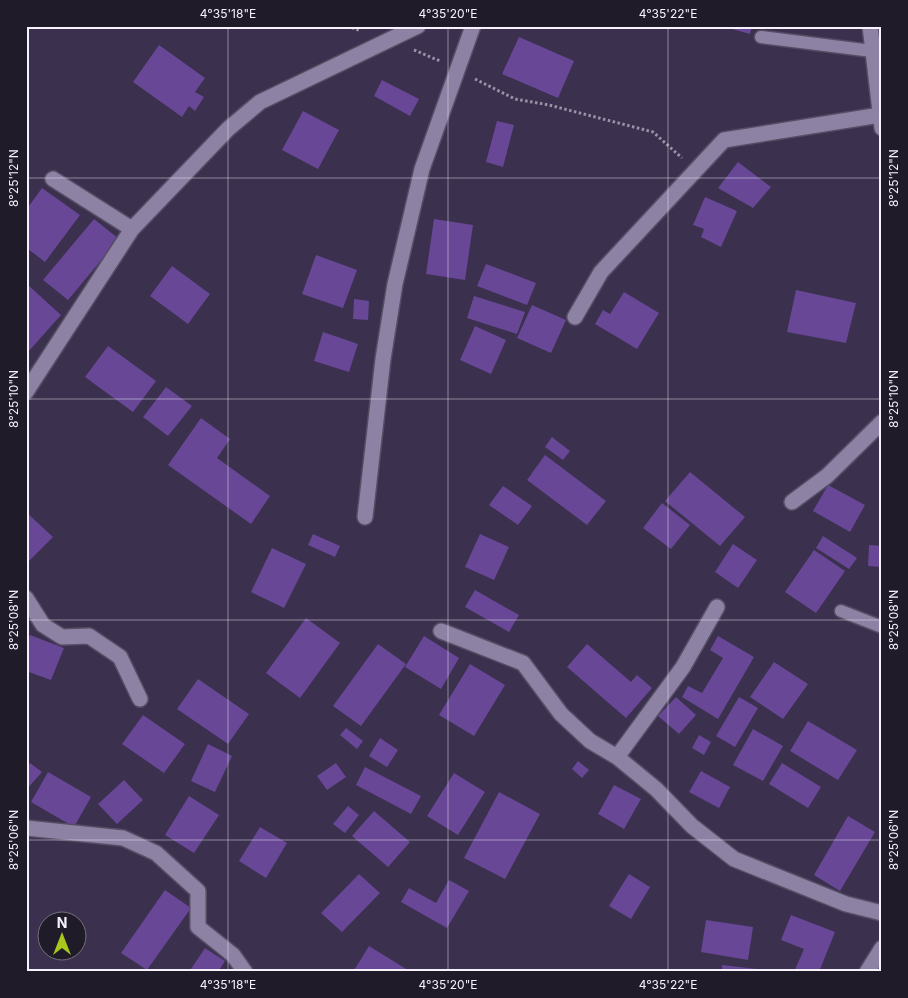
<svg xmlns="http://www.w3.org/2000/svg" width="908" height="998" font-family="Inter,sans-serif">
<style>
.building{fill:#674796}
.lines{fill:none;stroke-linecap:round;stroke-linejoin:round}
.lane-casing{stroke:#554d64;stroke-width:15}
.street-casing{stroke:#554d64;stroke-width:18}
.path{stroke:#9992a7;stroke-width:3;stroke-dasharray:2.5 2.5;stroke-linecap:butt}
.lane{stroke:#8d81a4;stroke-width:12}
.street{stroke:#8d81a4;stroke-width:15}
.ticks{fill:none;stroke:#f6f3fe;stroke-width:1;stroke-opacity:0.45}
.neatline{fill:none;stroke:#f6f3fe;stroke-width:2}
.ticks-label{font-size:12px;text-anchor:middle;fill:#f6f3fe}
</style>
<rect width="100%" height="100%" fill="#3b304e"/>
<path class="building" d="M 721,26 L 752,26 L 750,34 Z
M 519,37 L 574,61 L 558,98 L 502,74 Z
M 159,45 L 205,78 L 195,92 L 204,97 L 195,111 L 189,106 L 182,117 L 133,82 Z
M 382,80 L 419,99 L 410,116 L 374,96 Z
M 303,111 L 339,130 L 318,169 L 282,150 Z
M 497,121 L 514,125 L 503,167 L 486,162 Z
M 738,162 L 771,187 L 753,208 L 718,188 Z
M 42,188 L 80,215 L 45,262 L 28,249 L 26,251 L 26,210 Z
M 705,197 L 737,211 L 721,247 L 701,237 L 704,229 L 693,225 Z
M 94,219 L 119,239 L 68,300 L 43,280 Z
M 434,219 L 473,225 L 465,280 L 426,274 Z
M 316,255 L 357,270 L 343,308 L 302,294 Z
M 486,264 L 536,283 L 527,305 L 477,286 Z
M 172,266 L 210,294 L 188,324 L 150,296 Z
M 28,285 L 61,315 L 28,352 L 26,350 L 26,286 Z
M 796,290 L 856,303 L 846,343 L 787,332 Z
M 624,292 L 659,313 L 637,349 L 595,324 L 603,310 L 610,314 Z
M 474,296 L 525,312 L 517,334 L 467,318 Z
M 354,299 L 369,301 L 368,320 L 353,319 Z
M 532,305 L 566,320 L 551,353 L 517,338 Z
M 475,326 L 506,340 L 491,374 L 460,360 Z
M 323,332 L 358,344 L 349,372 L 314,361 Z
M 108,346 L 156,381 L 133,412 L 85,377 Z
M 166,387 L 192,406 L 168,436 L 143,417 Z
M 201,418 L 230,439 L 217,458 L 270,496 L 251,524 L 168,465 Z
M 552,437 L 570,451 L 563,460 L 545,447 Z
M 545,455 L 606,501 L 587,525 L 527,480 Z
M 690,472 L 745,517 L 720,546 L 665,501 Z
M 828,485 L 865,505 L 850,532 L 813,511 Z
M 503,486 L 532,506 L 518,525 L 489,505 Z
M 662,503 L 690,525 L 671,549 L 643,528 Z
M 26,512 L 53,537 L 26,564 Z
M 313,534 L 340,546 L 335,557 L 308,545 Z
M 480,534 L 509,547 L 494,580 L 465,567 Z
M 823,536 L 857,558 L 849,569 L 816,548 Z
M 733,544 L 757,560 L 738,588 L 715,572 Z
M 869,545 L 882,546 L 882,567 L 868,566 Z
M 272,548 L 306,564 L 284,608 L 251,592 Z
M 814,550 L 845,571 L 816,613 L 785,592 Z
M 475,590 L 519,615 L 509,632 L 465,607 Z
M 306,618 L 340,643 L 300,698 L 266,673 Z
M 30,635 L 64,648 L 51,680 L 26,671 L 26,644 Z
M 424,636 L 459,658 L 441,689 L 405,667 Z
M 718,636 L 754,657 L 718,719 L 682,697 L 688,686 L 702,693 L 723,658 L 710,650 Z
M 378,644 L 406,664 L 361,726 L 333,706 Z
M 587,644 L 631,682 L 637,675 L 652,688 L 626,718 L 567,667 Z
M 774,662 L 808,684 L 783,719 L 750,697 Z
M 470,664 L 505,685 L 474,736 L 439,715 Z
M 198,679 L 249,714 L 228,744 L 177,709 Z
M 676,697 L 696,715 L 679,734 L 658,716 Z
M 739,697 L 758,708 L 735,747 L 716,736 Z
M 143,715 L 185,744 L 164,773 L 122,744 Z
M 808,721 L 857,750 L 838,780 L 790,751 Z
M 346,728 L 363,741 L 357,749 L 340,735 Z
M 753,729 L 783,746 L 763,781 L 733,765 Z
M 699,735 L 711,742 L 704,755 L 692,748 Z
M 380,738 L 398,750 L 387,767 L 369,756 Z
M 208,744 L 232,756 L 215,792 L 191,781 Z
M 578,761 L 589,770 L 582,778 L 572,769 Z
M 30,763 L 42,772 L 26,790 L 26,768 Z
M 336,763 L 346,777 L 327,790 L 317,776 Z
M 782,763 L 821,787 L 808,808 L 769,784 Z
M 365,767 L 421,796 L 411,814 L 356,785 Z
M 701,771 L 730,787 L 719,808 L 689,792 Z
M 48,772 L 91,797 L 74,827 L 31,802 Z
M 454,773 L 485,792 L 458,835 L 427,816 Z
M 124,780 L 143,800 L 117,824 L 98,804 Z
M 614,785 L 641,799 L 624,829 L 598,814 Z
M 499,792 L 540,814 L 505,879 L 464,858 Z
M 189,796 L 219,815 L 194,853 L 165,835 Z
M 348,806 L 359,815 L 345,833 L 333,824 Z
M 374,811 L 410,842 L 388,867 L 352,836 Z
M 848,816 L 875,832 L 840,891 L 814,875 Z
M 260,827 L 287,843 L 266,878 L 239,861 Z
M 359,874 L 380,893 L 342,932 L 321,913 Z
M 629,874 L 650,887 L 631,919 L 609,906 Z
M 449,880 L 469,891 L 447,928 L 401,902 L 409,888 L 436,903 Z
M 165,890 L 191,908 L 147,970 L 121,953 Z
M 791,915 L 835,932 L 819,972 L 794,972 L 804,949 L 781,940 Z
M 706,920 L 753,927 L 748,960 L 701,952 Z
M 369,946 L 411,972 L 353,972 Z
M 205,948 L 225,961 L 218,972 L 189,972 Z
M 722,965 L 757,969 L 756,972 L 722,972 Z"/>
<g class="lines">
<g class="lane-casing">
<path id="lane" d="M 761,37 L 872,51
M 841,611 L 882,627"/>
</g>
<g class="street-casing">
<path id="street" d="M 870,26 L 882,128
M 53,179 L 132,229
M 575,317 L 601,272 L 724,140 L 880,115
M 26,392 L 132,229 L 228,129 L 260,102 L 418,26
M 792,502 L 827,476 L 882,422
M 365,517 L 383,359 L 395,284 L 422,169 L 473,26
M 26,598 L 43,625 L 62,637 L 89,636 L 120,657 L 140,699
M 441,631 L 523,663 L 561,714 L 590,741 L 617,757 L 656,789 L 692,826 L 734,859 L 846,904 L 882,913
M 617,757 L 683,667 L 717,607
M 26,828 L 123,838 L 156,853 L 198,891 L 198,927 L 233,955 L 245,972
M 867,972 L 882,948"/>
</g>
<path class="path" d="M 347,26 L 361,31
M 414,50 L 440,61
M 475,79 L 515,99 L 549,105 L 653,132 L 682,158"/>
<use href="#lane" class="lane"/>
<use href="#street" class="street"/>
</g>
<path class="ticks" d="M 228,26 L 228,972M 448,26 L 448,972M 668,26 L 668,972M 26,178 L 882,178M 26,399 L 882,399M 26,620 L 882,620M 26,840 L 882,840"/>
<rect width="908" height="998" fill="none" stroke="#201b29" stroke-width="55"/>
<g transform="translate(62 936)"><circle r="24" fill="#201b29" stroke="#76717e"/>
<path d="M0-4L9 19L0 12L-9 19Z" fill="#a8c71c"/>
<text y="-8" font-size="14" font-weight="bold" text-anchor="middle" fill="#f6f3fe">N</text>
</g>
<rect x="28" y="28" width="852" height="942" class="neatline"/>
<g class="ticks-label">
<text x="228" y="18">4°35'18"E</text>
<text x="448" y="18">4°35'20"E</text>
<text x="668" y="18">4°35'22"E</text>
<text transform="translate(14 178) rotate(-90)" y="4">8°25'12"N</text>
<text transform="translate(894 178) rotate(-90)" y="4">8°25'12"N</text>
<text transform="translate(14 399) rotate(-90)" y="4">8°25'10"N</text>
<text transform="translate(894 399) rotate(-90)" y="4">8°25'10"N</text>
<text transform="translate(14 620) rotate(-90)" y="4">8°25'08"N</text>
<text transform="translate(894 620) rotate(-90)" y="4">8°25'08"N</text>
<text transform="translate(14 840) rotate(-90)" y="4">8°25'06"N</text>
<text transform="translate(894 840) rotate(-90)" y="4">8°25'06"N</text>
<text x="228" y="989">4°35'18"E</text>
<text x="448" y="989">4°35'20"E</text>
<text x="668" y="989">4°35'22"E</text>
</g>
</svg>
